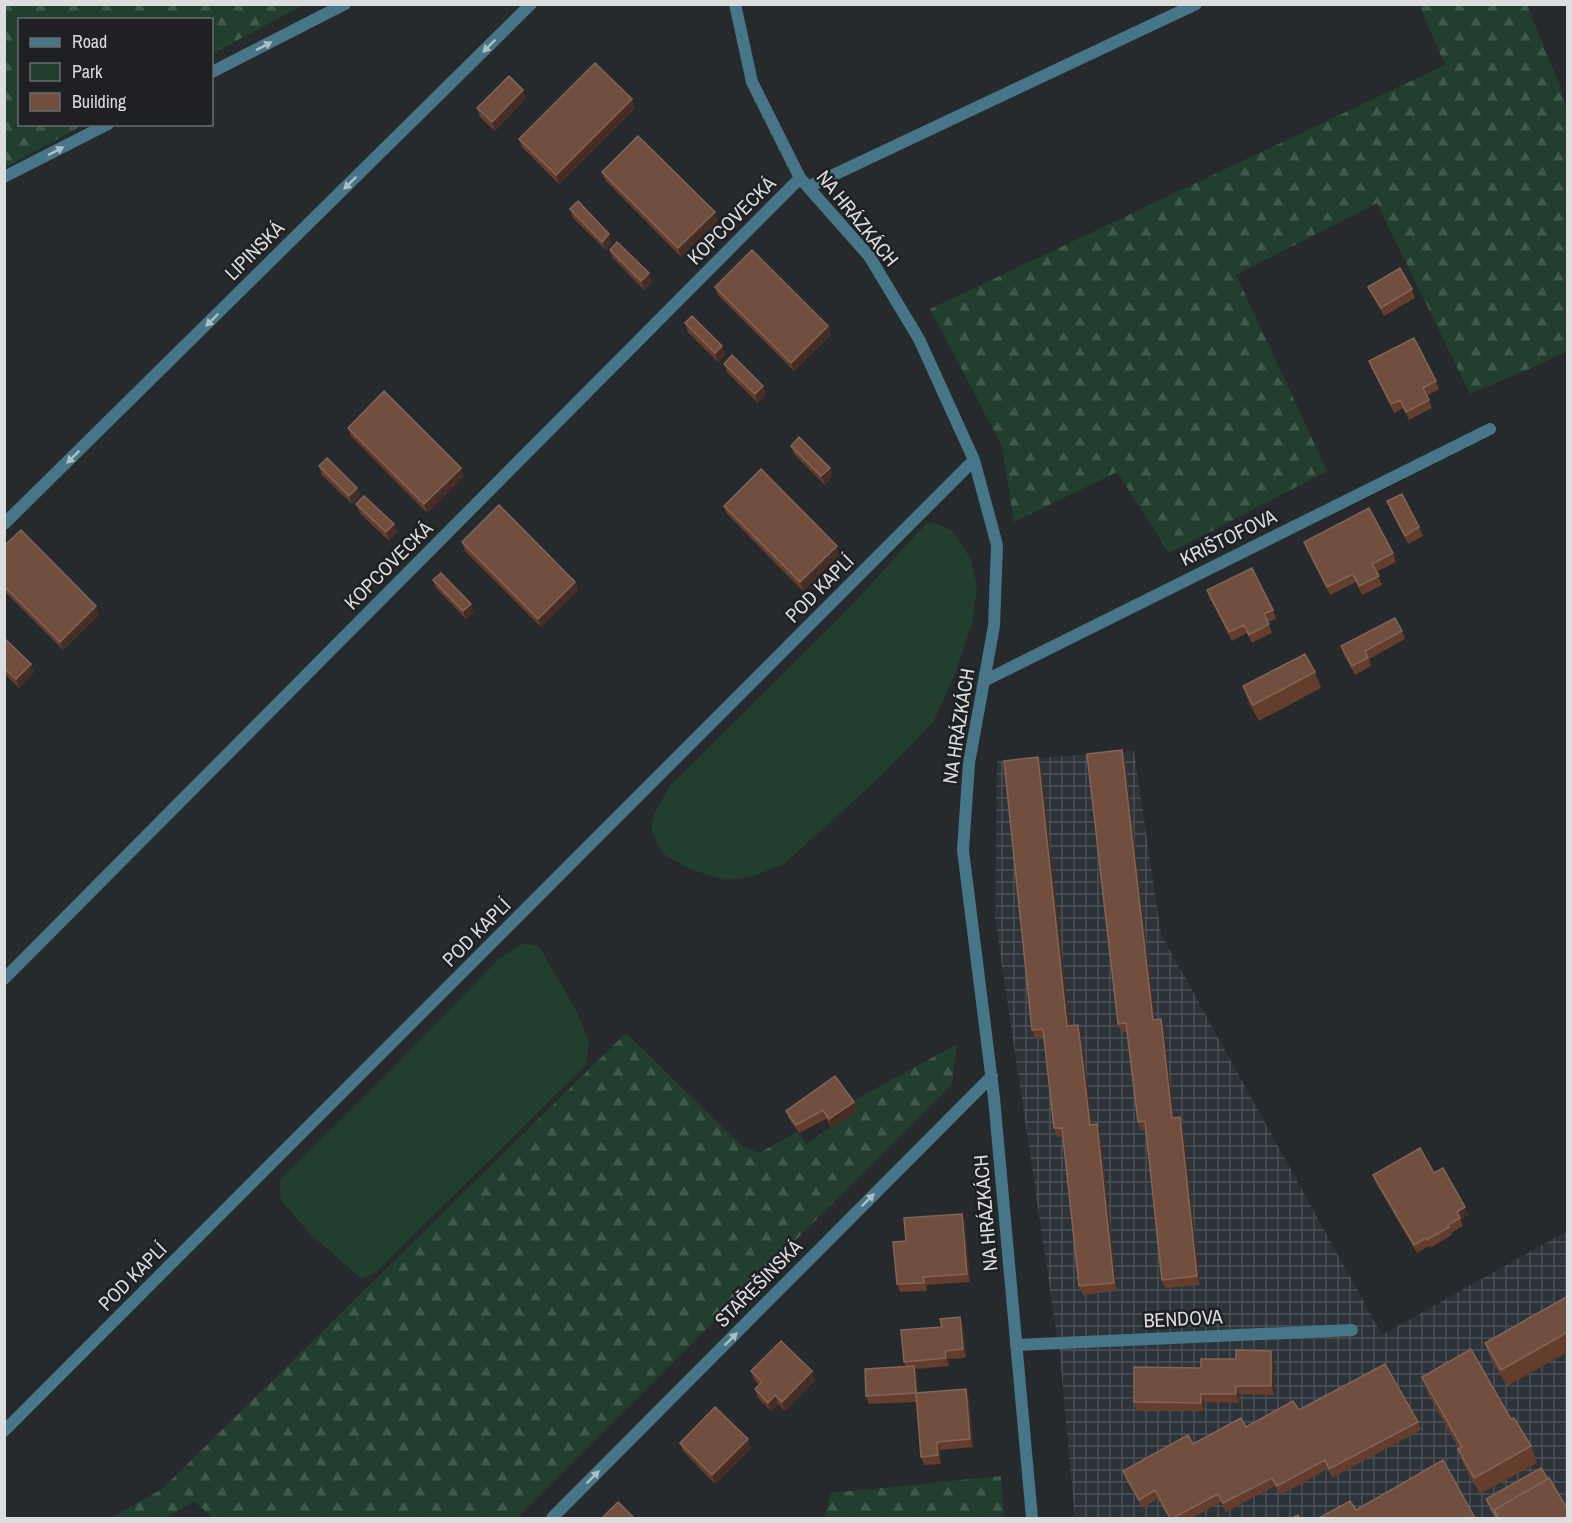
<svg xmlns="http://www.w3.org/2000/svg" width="1572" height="1523" font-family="'Archivo Narrow',sans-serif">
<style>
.industrial{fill:url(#industrial-grid)}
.green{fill:#213e2e}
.forest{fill:url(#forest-firs)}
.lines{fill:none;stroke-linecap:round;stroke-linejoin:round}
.service{stroke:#477688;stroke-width:12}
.minor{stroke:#477688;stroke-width:12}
.wall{fill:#653d2c}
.shaded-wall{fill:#472e24}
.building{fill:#724e3f;stroke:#826558;stroke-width:1.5}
.oneway{fill:#afbec5}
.labels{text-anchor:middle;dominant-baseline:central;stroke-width:5;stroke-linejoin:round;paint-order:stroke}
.street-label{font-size:20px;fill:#dcdddf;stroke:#1e2023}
</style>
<defs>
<pattern id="industrial-grid" width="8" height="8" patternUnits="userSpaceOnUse" patternTransform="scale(1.5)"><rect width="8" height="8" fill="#2c3339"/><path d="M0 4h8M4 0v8" fill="none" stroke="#4a5055"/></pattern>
<pattern id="forest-firs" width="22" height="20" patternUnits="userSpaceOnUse" patternTransform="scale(1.5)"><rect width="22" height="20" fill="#213e2e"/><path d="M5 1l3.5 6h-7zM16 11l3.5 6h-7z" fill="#41594c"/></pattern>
</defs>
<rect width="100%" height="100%" fill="#272a2c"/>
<path class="industrial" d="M 1134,751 L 1161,934 L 1382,1335 L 1567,1231 L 1567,1518 L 1075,1518 L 1060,1357 L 995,918 L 997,761 Z"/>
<path class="green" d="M 933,522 L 951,530 L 961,543 L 971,560 L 977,588 L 972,624 L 957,668 L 934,721 L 880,777 L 784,864 L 751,877 L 724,880 L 690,869 L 666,856 L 658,846 L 651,828 L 655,812 L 670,786 L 851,606 L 926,524 Z
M 522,943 L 539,946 L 577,1012 L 589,1041 L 586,1065 L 375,1273 L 362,1279 L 310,1234 L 281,1200 L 279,1181 L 388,1073 L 499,959 Z"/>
<path class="forest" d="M 5,4 L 303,4 L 303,5 L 212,54 L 212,20 L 20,20 L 20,124 L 83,125 L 5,168 Z
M 1419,5 L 1527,5 L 1561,89 L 1567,114 L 1567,351 L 1538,365 L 1470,394 L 1377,203 L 1236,275 L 1327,471 L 1169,553 L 1117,472 L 1014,522 L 1002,446 L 930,309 L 1445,65 Z
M 626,1033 L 742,1146 L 759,1153 L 797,1132 L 807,1144 L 856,1109 L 851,1102 L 957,1044 L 952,1084 L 517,1518 L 213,1518 L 194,1501 L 166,1518 L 111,1518 L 162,1489 Z
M 1001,1476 L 1004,1518 L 824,1518 L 831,1493 Z"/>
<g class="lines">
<path class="service" d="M 1016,1345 L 1352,1330"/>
<path class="minor" d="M 735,4 L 752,82 L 800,178 L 869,256 L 919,339 L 974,460 L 997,545 L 994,626 L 969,763 L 963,850 L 994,1098 L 1032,1518
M 212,72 L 345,4
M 4,177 L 108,124
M 808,187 L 1196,4
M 4,524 L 531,4
M 984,681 L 1490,429
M 4,979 L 800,178
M 4,1431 L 974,460
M 552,1518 L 992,1076"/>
</g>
<path class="wall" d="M 526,98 L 495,131 L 480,117 L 477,108 Z
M 635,108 L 559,184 L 522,147 L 519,139 Z
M 602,172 L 718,221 L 681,257 L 605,180 Z
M 570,209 L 612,243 L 606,250 L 573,218 Z
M 610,250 L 649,273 L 652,282 L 644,290 L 613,258 Z
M 715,287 L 831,335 L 794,371 L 718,295 Z
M 1368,287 L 1412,289 L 1415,298 L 1384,316 L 1372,295 Z
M 685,323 L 725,354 L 718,362 L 688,332 Z
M 1369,361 L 1436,381 L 1439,389 L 1427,396 L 1432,408 L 1409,420 L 1403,408 L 1394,413 L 1372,369 Z
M 724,364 L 763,386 L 766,395 L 758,403 L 727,372 Z
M 348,428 L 464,476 L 427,513 L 351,436 Z
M 791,446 L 833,476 L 825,485 L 794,454 Z
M 319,466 L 357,488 L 360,496 L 352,504 L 322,475 Z
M 1387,501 L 1419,527 L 1423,536 L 1408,544 L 1390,509 Z
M 356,504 L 394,524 L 397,532 L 389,541 L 360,513 Z
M 724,506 L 840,554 L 803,591 L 727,514 Z
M 462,542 L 575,582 L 578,590 L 541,627 L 465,551 Z
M 1304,542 L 1393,553 L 1396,562 L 1376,572 L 1382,585 L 1362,595 L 1356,582 L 1330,595 L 1307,550 Z
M 4,546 L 99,615 L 63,650 L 4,591 Z
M 433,580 L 474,612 L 466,619 L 436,588 Z
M 1207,590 L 1273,610 L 1276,619 L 1268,622 L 1272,633 L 1252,643 L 1247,633 L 1232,641 L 1210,599 Z
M 1402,631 L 1405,639 L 1369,659 L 1371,666 L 1355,675 L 1344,655 L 1341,646 Z
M 4,638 L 31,664 L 34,672 L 19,688 L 4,673 Z
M 1315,672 L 1321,688 L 1259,721 L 1249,703 L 1243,686 Z
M 1125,759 L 1155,1020 L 1164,1028 L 1174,1118 L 1180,1117 L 1183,1126 L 1200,1285 L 1165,1288 L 1162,1280 L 1146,1130 L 1141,1131 L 1138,1122 L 1127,1032 L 1121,1032 L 1118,1024 Z
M 1041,765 L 1070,1026 L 1078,1025 L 1081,1034 L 1092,1124 L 1100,1132 L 1117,1291 L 1083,1295 L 1079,1286 L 1063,1136 L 1057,1137 L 1054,1128 L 1044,1038 L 1035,1039 L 1032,1030 Z
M 786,1111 L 857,1111 L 832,1127 L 826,1119 L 799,1133 L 789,1119 Z
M 1434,1173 L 1468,1215 L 1461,1219 L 1463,1226 L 1451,1233 L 1452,1235 L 1430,1248 L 1429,1246 L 1417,1253 L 1376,1183 L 1373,1175 Z
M 962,1214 L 965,1222 L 970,1282 L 926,1285 L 927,1291 L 900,1292 L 897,1284 L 906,1241 Z
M 1568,1296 L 1568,1352 L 1507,1386 L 1491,1360 L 1485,1343 Z
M 963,1325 L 966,1358 L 948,1359 L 949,1366 L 915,1369 L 917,1374 L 918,1393 L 969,1398 L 973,1447 L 940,1450 L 941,1464 L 924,1465 L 921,1457 L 917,1402 L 869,1404 L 866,1396 L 906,1366 L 904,1362 Z
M 1271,1351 L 1274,1359 L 1274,1395 L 1239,1394 L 1239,1403 L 1204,1402 L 1204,1411 L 1137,1411 L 1134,1402 L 1201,1368 Z
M 751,1371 L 815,1380 L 785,1411 L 778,1404 L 771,1411 L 758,1398 L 755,1389 L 759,1385 L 754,1379 Z
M 1422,1377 L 1511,1419 L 1531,1446 L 1537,1463 L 1480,1494 L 1464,1466 L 1458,1449 L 1459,1449 L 1428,1394 Z
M 1299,1410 L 1418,1422 L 1421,1430 L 1332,1478 L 1328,1469 L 1280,1495 L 1275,1486 L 1226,1512 L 1221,1502 L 1192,1518 L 1169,1518 L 1158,1499 L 1142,1508 L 1126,1479 L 1123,1471 L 1193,1444 Z
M 748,1439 L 751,1448 L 715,1484 L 683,1451 L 680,1443 Z
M 1486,1499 L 1568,1518 L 1495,1518 L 1489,1508 Z"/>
<path class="shaded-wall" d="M 523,90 L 526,98 L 495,131 L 492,122 Z
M 632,99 L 635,108 L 559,184 L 556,175 Z
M 715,212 L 718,221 L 681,257 L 678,248 Z
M 609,234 L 612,243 L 606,250 L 602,242 Z
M 649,273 L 652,282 L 644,290 L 641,281 Z
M 828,326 L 831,335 L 794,371 L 791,363 Z
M 722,346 L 725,354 L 718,362 L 715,353 Z
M 763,386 L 766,395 L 758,403 L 755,394 Z
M 461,468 L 464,476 L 427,513 L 424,504 Z
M 830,468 L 833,476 L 825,485 L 821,476 Z
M 357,488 L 360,496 L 352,504 L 349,496 Z
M 394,524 L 397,532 L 389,541 L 386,532 Z
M 837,546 L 840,554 L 803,591 L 800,582 Z
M 575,582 L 578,590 L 541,627 L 538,619 Z
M 471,604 L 474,612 L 466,619 L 463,611 Z
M 96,606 L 99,615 L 63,650 L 60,642 Z
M 31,664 L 34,672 L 19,688 L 16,679 Z
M 1122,750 L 1125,759 L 1156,1029 L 1153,1020 Z
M 1038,757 L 1041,765 L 1071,1035 L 1067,1026 Z
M 1161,1019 L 1164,1028 L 1175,1127 L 1172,1118 Z
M 1078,1025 L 1081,1034 L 1093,1133 L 1090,1125 Z
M 854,1102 L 857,1111 L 832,1127 L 829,1119 Z
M 1180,1117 L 1183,1126 L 1200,1285 L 1197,1276 Z
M 1097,1124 L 1100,1132 L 1117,1291 L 1114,1283 Z
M 1465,1207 L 1468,1215 L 1461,1219 L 1457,1212 Z
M 962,1214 L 965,1222 L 970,1282 L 967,1274 Z
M 960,1317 L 963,1325 L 966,1358 L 963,1349 Z
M 945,1351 L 948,1359 L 949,1366 L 946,1358 Z
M 1271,1351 L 1274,1359 L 1274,1395 L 1271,1386 Z
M 914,1366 L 917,1374 L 919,1402 L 916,1393 Z
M 812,1371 L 815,1380 L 785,1411 L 782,1402 Z
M 1236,1386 L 1239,1394 L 1239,1403 L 1236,1394 Z
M 966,1389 L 969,1398 L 973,1447 L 970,1439 Z
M 1201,1394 L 1204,1402 L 1204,1411 L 1201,1403 Z
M 775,1395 L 778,1404 L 771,1411 L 768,1403 Z
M 748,1439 L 751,1448 L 715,1484 L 712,1475 Z
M 937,1442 L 940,1450 L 941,1464 L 938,1455 Z"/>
<path class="building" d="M 595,63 L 632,99 L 556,175 L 519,139 Z
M 509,76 L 523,90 L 492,122 L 477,108 Z
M 638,136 L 715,212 L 678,248 L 602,172 Z
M 578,201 L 609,234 L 602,242 L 570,209 Z
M 617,242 L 649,273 L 641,281 L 610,250 Z
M 752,250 L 828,326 L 791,363 L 715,287 Z
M 1400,268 L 1412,289 L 1381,308 L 1368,287 Z
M 692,316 L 722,346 L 715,353 L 685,323 Z
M 1414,338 L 1436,381 L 1423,388 L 1429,400 L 1406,412 L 1400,400 L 1391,404 L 1369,361 Z
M 732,355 L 763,386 L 755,394 L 724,364 Z
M 384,391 L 461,468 L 424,504 L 348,428 Z
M 799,437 L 830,468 L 821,476 L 791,446 Z
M 327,458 L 357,488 L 349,496 L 319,466 Z
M 761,469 L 837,546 L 800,582 L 724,506 Z
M 1402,494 L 1419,527 L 1405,536 L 1387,501 Z
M 364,496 L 394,524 L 386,532 L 356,504 Z
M 499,505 L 575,582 L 538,619 L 462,542 Z
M 1369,508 L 1393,553 L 1372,564 L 1379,576 L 1359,586 L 1353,574 L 1327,587 L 1304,542 Z
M 21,530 L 96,606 L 60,642 L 4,586 L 4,546 Z
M 1252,568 L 1273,610 L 1264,614 L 1269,624 L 1249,635 L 1244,625 L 1229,632 L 1207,590 Z
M 441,573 L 471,604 L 463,611 L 433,580 Z
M 1395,618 L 1402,631 L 1365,651 L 1368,658 L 1352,666 L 1341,646 Z
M 4,638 L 31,664 L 16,679 L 4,668 Z
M 1305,654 L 1315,672 L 1253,705 L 1243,686 Z
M 1122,750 L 1153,1020 L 1161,1019 L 1172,1118 L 1180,1117 L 1197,1276 L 1162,1280 L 1145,1121 L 1138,1122 L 1126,1023 L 1118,1024 L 1087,754 Z
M 1038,757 L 1067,1026 L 1078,1025 L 1090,1125 L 1097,1124 L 1114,1283 L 1079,1286 L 1062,1128 L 1054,1128 L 1043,1029 L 1032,1030 L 1004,761 Z
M 835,1076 L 854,1102 L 829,1119 L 823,1110 L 796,1125 L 786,1111 Z
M 1420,1148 L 1434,1173 L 1443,1168 L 1465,1207 L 1457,1212 L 1460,1218 L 1448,1225 L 1449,1227 L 1427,1240 L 1426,1238 L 1414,1245 L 1373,1175 Z
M 962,1214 L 967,1274 L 923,1277 L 924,1283 L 897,1284 L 893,1242 L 906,1241 L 904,1218 Z
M 1568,1296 L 1568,1332 L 1501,1370 L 1485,1343 Z
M 960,1317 L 963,1349 L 945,1351 L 946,1358 L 904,1362 L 901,1330 L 942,1327 L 940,1319 Z
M 781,1341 L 812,1371 L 782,1402 L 775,1395 L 768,1403 L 755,1389 L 762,1382 L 751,1371 Z
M 1471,1349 L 1511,1419 L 1514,1418 L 1531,1446 L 1474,1478 L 1458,1449 L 1462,1447 L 1422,1377 Z
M 1236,1350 L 1271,1351 L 1271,1386 L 1236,1386 L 1236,1394 L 1201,1394 L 1201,1403 L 1134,1402 L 1134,1367 L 1201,1368 L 1201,1359 L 1236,1359 Z
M 1385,1364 L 1418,1422 L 1329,1469 L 1325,1460 L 1277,1486 L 1272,1478 L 1223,1503 L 1218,1494 L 1173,1518 L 1170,1518 L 1155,1490 L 1139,1500 L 1123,1471 L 1188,1435 L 1193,1444 L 1241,1418 L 1246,1427 L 1293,1401 L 1299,1410 Z
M 914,1366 L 916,1393 L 866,1396 L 865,1369 Z
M 966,1389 L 970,1439 L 937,1442 L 938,1455 L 921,1457 L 916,1393 Z
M 715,1407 L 748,1439 L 712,1475 L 680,1443 Z
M 1443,1460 L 1475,1518 L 1319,1518 L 1350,1501 L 1356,1510 Z
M 1541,1468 L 1548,1479 L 1494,1510 L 1497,1518 L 1486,1499 Z
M 1549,1478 L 1568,1510 L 1568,1518 L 1499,1518 L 1494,1510 Z
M 618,1502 L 634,1518 L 602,1518 Z
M 1298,1515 L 1300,1518 L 1292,1518 Z"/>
<defs><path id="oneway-solid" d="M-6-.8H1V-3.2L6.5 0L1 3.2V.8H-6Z" transform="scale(1.5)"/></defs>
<g class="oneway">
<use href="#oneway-solid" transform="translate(264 46) rotate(-27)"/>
<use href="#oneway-solid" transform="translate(489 46) rotate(135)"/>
<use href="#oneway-solid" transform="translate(56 151) rotate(-27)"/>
<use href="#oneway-solid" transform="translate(350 183) rotate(135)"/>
<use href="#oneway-solid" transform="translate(212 320) rotate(135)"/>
<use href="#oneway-solid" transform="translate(73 457) rotate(135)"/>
<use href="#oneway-solid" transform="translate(868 1200) rotate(-45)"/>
<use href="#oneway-solid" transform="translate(731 1339) rotate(-45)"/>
<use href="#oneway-solid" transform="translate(593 1477) rotate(-45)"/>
</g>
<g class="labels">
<g class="street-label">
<text transform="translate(858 218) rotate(51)">NA HRÁZKÁCH</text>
<text transform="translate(731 220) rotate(-45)">KOPCOVECKÁ</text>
<text transform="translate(254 250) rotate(-45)">LIPINSKÁ</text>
<text transform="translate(1228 537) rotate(-26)">KRIŠTOFOVA</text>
<text transform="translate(388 565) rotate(-45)">KOPCOVECKÁ</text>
<text transform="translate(819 588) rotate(-45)">POD KAPLÍ</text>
<text transform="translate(958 726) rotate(-81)">NA HRÁZKÁCH</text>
<text transform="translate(476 932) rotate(-45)">POD KAPLÍ</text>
<text transform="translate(985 1213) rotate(-95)">NA HRÁZKÁCH</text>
<text transform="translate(132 1276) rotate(-45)">POD KAPLÍ</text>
<text transform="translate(758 1283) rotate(-45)">STAŘEŠINSKÁ</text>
<text transform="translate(1183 1318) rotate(-3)">BENDOVA</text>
</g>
</g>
<rect width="1572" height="1523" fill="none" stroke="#dcdddf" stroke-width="12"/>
<rect x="18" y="18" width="195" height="108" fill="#1e2023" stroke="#6a6c6e" stroke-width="1.5"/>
<rect x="30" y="38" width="30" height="9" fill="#477688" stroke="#6a6c6e" stroke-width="1.5"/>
<text x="72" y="48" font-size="18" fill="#dcdddf">Road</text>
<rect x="30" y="63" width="30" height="18" fill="#213e2e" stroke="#6a6c6e" stroke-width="1.5"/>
<text x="72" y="78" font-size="18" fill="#dcdddf">Park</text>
<rect x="30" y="93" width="30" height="18" fill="#724e3f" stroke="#6a6c6e" stroke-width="1.5"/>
<text x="72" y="108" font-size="18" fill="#dcdddf">Building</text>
</svg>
